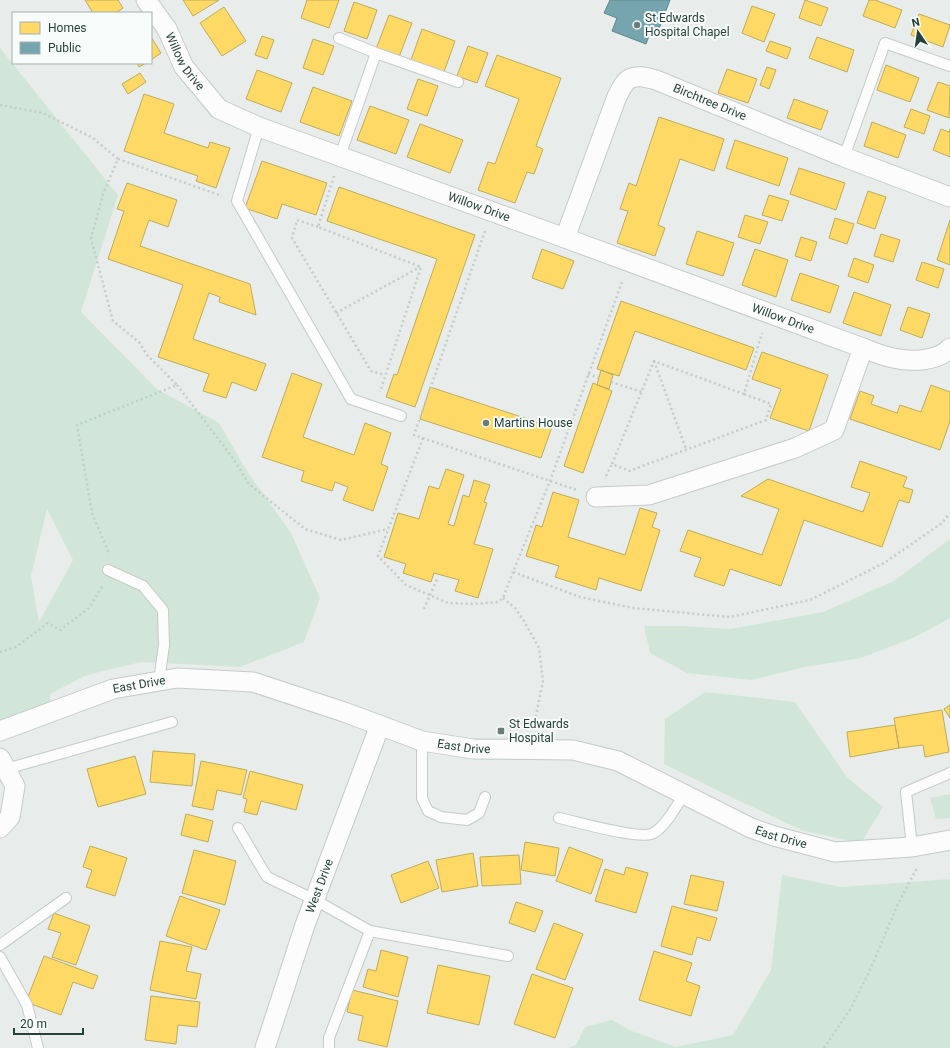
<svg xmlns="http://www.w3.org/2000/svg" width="950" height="1048" font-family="Roboto,sans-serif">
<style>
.green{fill:#d1e6d8;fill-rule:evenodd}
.homes{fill:#ffd966;stroke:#bdac59}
.public{fill:#76a5af;stroke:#5d878c}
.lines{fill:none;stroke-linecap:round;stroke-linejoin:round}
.lane-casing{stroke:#c5cac8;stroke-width:12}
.street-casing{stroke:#c5cac8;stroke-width:21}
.path{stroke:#c3ccca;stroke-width:2.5;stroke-dasharray:2 3;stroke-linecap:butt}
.lane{stroke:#fcfcfc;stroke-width:10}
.street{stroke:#fcfcfc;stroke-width:19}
.poi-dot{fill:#697e78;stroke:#f7fbf9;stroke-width:1.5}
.labels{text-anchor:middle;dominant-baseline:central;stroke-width:4;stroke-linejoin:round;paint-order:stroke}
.poi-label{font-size:12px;fill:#24423a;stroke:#f7fbf9;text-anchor:start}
.street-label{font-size:12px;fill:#24423a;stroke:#f7fbf9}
</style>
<rect width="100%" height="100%" fill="#e8edeb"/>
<path class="green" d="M 0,48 L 118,195 L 81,312 L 157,389 L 219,423 L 247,471 L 291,533 L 320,598 L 304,642 L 240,667 L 141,662 L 87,675 L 50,694 L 52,711 L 0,722 ZM 47,509 L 73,560 L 39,622 L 31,576 Z
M 950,539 L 950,618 L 915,637 L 861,658 L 805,667 L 751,680 L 687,673 L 650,653 L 644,626 L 682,626 L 730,629 L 823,612 L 894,581 Z
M 705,692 L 795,702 L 847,777 L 883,807 L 861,843 L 804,831 L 729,796 L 664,764 L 665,719 Z
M 950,794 L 950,818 L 936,819 L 930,798 Z
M 782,875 L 841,887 L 950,879 L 950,1048 L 568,1048 L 576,1045 L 585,1027 L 612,1020 L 629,1030 L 676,1047 L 733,1035 L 771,970 Z"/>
<path class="homes" d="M 85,0 L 118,0 L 123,8 L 116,13 L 93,13 Z
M 183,0 L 219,0 L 193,16 Z
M 307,0 L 339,0 L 329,28 L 301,18 Z
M 805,0 L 828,8 L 821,26 L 799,18 Z
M 869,0 L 875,0 L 902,10 L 895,28 L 863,16 Z
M 354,2 L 377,10 L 367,39 L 344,31 Z
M 752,6 L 775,14 L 764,42 L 742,33 Z
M 224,7 L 246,41 L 222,56 L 200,23 Z
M 919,14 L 950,25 L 943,47 L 911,35 Z
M 389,15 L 412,23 L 399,57 L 376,49 Z
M 422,29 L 455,41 L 444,72 L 411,60 Z
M 262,36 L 274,40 L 267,59 L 255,55 Z
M 151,37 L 161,53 L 151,60 Z
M 817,37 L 854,50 L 847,72 L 809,58 Z
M 313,39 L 334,46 L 323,75 L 303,68 Z
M 770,41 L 791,48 L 787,59 L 766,51 Z
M 468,46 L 488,53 L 477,83 L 457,76 Z
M 497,55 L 561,78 L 536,146 L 543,149 L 534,174 L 527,172 L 515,203 L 478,190 L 488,162 L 495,164 L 519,99 L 485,86 Z
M 137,63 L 146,63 L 139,67 Z
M 886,65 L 919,78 L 910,102 L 877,90 Z
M 767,67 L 776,70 L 769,89 L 760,85 Z
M 727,69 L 757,79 L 748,103 L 718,93 Z
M 257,70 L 292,83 L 281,112 L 246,99 Z
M 140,73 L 146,82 L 128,94 L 122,84 Z
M 418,79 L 438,86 L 427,116 L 407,109 Z
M 938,82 L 950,86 L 949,118 L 927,110 Z
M 313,87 L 352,101 L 339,136 L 300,122 Z
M 144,94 L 174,104 L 164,133 L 208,148 L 210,142 L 230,148 L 216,188 L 196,181 L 198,176 L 124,151 Z
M 794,99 L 828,111 L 821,130 L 787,118 Z
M 370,106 L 409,120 L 396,154 L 357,140 Z
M 911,109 L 930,116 L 924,134 L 904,127 Z
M 659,117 L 724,139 L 714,171 L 680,159 L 658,225 L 665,228 L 655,256 L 617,243 L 628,211 L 620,209 L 629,183 L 636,186 Z
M 872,122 L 906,135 L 898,158 L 864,146 Z
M 420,124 L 463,140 L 450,173 L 407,157 Z
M 941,129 L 949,132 L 950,129 L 950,157 L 933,150 Z
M 735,140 L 788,158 L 779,186 L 726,168 Z
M 262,161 L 327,183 L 316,215 L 282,204 L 277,219 L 245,208 Z
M 799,168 L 845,183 L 836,210 L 790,194 Z
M 127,183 L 177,200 L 168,227 L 149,220 L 140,246 L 250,284 L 256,315 L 219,302 L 220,297 L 209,293 L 193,339 L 266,364 L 256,391 L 232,382 L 226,398 L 203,391 L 209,374 L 158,357 L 183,285 L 108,259 L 124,211 L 117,209 Z
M 339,187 L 475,235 L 415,407 L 386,397 L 394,374 L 397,375 L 437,259 L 327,221 Z
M 868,191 L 886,197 L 875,229 L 857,223 Z
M 769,195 L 789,201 L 782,221 L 762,215 Z
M 745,215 L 768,222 L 760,244 L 738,237 Z
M 835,218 L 854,224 L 847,244 L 829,238 Z
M 950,220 L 950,265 L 937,260 Z
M 697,231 L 734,243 L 723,276 L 686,264 Z
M 881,234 L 900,240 L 893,262 L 874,256 Z
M 801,237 L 817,242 L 811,261 L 795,256 Z
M 542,249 L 574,261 L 563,289 L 532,278 Z
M 755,249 L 788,260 L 776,297 L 742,285 Z
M 854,258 L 874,265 L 868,283 L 848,276 Z
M 922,262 L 944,269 L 938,288 L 916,280 Z
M 800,273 L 839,286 L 830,313 L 791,300 Z
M 854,292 L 891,305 L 881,336 L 843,323 Z
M 621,301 L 754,348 L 746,370 L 635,331 L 619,376 L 597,369 Z
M 908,307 L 930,314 L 922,338 L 900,330 Z
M 762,352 L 828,375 L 809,431 L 770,418 L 781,389 L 752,379 Z
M 601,370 L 613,375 L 609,389 L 597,385 Z
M 292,373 L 322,384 L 303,437 L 354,455 L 365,423 L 391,433 L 381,464 L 388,467 L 373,511 L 343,500 L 348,487 L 335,482 L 332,491 L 301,481 L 304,471 L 262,457 Z
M 593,383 L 612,391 L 583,473 L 564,466 Z
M 931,385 L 950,392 L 950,421 L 940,450 L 850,419 L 860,391 L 874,396 L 871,404 L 897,413 L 900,405 L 921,412 Z
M 430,387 L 552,427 L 541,458 L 420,419 Z
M 860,461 L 907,477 L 903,487 L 913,490 L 909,503 L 899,500 L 882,547 L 804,520 L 781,586 L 730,569 L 724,586 L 694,576 L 701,558 L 680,551 L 688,530 L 762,555 L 779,509 L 741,496 L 768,479 L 863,512 L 870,493 L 851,487 Z
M 446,469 L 464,475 L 448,524 L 454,526 L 463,495 L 469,497 L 474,480 L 490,485 L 484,502 L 487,503 L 474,544 L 493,549 L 478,598 L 455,591 L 459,580 L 434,573 L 431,582 L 403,573 L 406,564 L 384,557 L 398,513 L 419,519 L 429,486 L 439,489 Z
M 553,492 L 579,500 L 568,537 L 625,555 L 640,508 L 657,513 L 652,527 L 660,530 L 641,591 L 599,578 L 596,590 L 555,577 L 559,566 L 526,556 L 536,525 L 542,527 Z
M 950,705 L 950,718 L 944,709 Z
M 942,710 L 949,752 L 925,757 L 923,745 L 899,748 L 894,718 Z
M 895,725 L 899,748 L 850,757 L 847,732 Z
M 153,751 L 195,754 L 192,786 L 150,782 Z
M 135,756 L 146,794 L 98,807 L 87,769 Z
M 201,761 L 247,770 L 241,795 L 217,790 L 213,810 L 192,806 Z
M 250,771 L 303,785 L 296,810 L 261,801 L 257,815 L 244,812 L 247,799 L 243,798 Z
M 186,814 L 213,821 L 208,842 L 181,835 Z
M 525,842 L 559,848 L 555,876 L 521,870 Z
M 90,846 L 127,858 L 115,896 L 86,887 L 92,870 L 83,867 Z
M 569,847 L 603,860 L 591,894 L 556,881 Z
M 194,850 L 236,861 L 225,905 L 182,893 Z
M 473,853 L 478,886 L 442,892 L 436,860 Z
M 519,855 L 521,884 L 482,886 L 480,857 Z
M 428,861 L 439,888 L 401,903 L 391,875 Z
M 626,867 L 648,873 L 636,913 L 595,901 L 605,869 L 624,875 Z
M 691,875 L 724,882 L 717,911 L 684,904 Z
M 180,896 L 220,910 L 206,950 L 166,936 Z
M 516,902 L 543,911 L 535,932 L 509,923 Z
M 672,906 L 717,918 L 710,941 L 697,937 L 692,955 L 661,946 Z
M 54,913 L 90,926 L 76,965 L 52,957 L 61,933 L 48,929 Z
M 554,923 L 583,934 L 565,980 L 536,969 Z
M 160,941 L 192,947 L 186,971 L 201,974 L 196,999 L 150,990 Z
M 381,950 L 408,957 L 398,997 L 363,987 L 368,969 L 376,971 Z
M 654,951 L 692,963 L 686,981 L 700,986 L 691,1016 L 639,1000 Z
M 44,956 L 98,976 L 93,989 L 73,982 L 61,1015 L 26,1002 Z
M 438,965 L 490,976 L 479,1025 L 427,1013 Z
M 532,974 L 573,988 L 555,1038 L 514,1024 Z
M 352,990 L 398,1001 L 387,1047 L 358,1040 L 363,1016 L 347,1012 Z
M 151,996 L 200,1002 L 197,1027 L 178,1025 L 176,1044 L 145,1040 Z"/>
<path class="public" d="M 610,0 L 670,0 L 657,34 L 651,31 L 646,44 L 612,31 L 617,18 L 604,13 Z"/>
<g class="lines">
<g class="lane-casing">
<path id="lane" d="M 339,38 L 376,53 L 458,82
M 259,127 L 237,201 L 351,399 L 401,416
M 340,156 L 376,53
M 844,157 L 885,43 L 950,66
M 108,570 L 143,586 L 163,610 L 164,645 L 159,681
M 422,741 L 422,798 L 428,811 L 441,817 L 467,820 L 479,813 L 485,797
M 6,769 L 172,722
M 559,818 C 578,822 636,839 651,834 C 664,830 677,805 684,794
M 238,828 L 267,877 L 315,900 L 370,931 L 508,956
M 912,847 L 906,792 L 950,773
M 0,945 L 66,898
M 0,957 L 27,1005 L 38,1048
M 329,1048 L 329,1038 L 370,931"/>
</g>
<g class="street-casing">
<g id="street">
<path id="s1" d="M 146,0 L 167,29 L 184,67 L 219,109 L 259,127 L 565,238 L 863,348 C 873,352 883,356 893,358 C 910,362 937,362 950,348"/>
<path id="s2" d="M 565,238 L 616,99 C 626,76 632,73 656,80 L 844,157 L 950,197"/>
<path d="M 596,497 L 649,495 L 795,448 L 834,430 L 863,348"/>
<path id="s3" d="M 0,731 L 113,689 L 177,678 L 253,682 L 344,712 L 422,741 L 473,749 L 573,750 L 618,761 L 751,828 L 774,836 L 835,852 L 912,847 L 950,840"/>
<path d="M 0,758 L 15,786 L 10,817 L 0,828"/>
<path id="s4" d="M 265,1048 L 305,925 L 380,725"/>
</g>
</g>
<path class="path" d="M 0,105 L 43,113 L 93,138 L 118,159 L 103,194 L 91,239 L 113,321 L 139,342 L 147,355 L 177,385 L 77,425 L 92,513 L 108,551 L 108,555
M 118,159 L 222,196
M 334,176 L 318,227 L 421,267 L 380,392
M 318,227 L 297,220 L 292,238 L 371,371 L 385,375
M 485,231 L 414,435 L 577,490
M 622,282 L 550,481 L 513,572 L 580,597 L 633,608 L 730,617 L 810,600 L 884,563 L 942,523 L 950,513
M 336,313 L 420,267
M 654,361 L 686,449
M 588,374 L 599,378
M 611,382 L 642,392
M 177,385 L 232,457 L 249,484 L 305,529 L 341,540 L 388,529
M 744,394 L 654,361 L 612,464 L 629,471 L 766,420 L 771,404 L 744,394 L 762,333
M 423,438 L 378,556 L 406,585 L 448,603 L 474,604 L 498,602 L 503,598 L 513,572
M 606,476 L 612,464
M 503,598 L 515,608 L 524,621 L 539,648 L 543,681 L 533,730
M 424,609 L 438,577
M 0,652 L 16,647 L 48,623 L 60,630 L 89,608 L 103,585
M 824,1048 L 851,1008 L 871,968 L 897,906 L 917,868"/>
<use href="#lane" class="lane"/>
<use href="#street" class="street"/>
</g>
<g class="poi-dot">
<circle cx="637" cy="25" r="4"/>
<circle cx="486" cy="423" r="4"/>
<rect x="497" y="727" width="8" height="8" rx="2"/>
</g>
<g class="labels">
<g class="poi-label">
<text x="645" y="18">St Edwards<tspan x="645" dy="14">Hospital Chapel</tspan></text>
<text x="494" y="423">Martins House</text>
<text x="509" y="724">St Edwards<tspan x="509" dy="14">Hospital</tspan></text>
</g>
<g class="street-label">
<text stroke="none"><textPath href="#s1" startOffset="73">Willow Drive</textPath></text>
<text stroke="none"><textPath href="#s2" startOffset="258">Birchtree Drive</textPath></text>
<text stroke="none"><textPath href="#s1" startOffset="410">Willow Drive</textPath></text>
<text stroke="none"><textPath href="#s1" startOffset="734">Willow Drive</textPath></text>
<text stroke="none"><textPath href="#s3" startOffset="147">East Drive</textPath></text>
<text stroke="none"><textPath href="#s3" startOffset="483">East Drive</textPath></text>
<text stroke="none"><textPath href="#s3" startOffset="819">East Drive</textPath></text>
<text stroke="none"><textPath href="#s4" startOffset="171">West Drive</textPath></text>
</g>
</g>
<rect x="12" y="12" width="140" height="52" fill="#f7fbf9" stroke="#a3b1ad"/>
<rect x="20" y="22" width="20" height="12" fill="#ffd966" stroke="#a3b1ad"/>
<text x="48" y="32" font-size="12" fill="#24423a">Homes</text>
<rect x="20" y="42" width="20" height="12" fill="#76a5af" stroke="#a3b1ad"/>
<text x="48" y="52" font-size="12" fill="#24423a">Public</text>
<g transform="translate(918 32) rotate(347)" stroke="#f7fbf9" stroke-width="3" paint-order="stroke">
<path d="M0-3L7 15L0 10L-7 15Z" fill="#24423a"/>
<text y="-6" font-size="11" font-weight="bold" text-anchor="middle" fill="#24423a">N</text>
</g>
<path d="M14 1028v6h69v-6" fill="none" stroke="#24423a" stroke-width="2"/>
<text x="20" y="1028" font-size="12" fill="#24423a" stroke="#f7fbf9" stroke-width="3" paint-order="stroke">20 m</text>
</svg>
